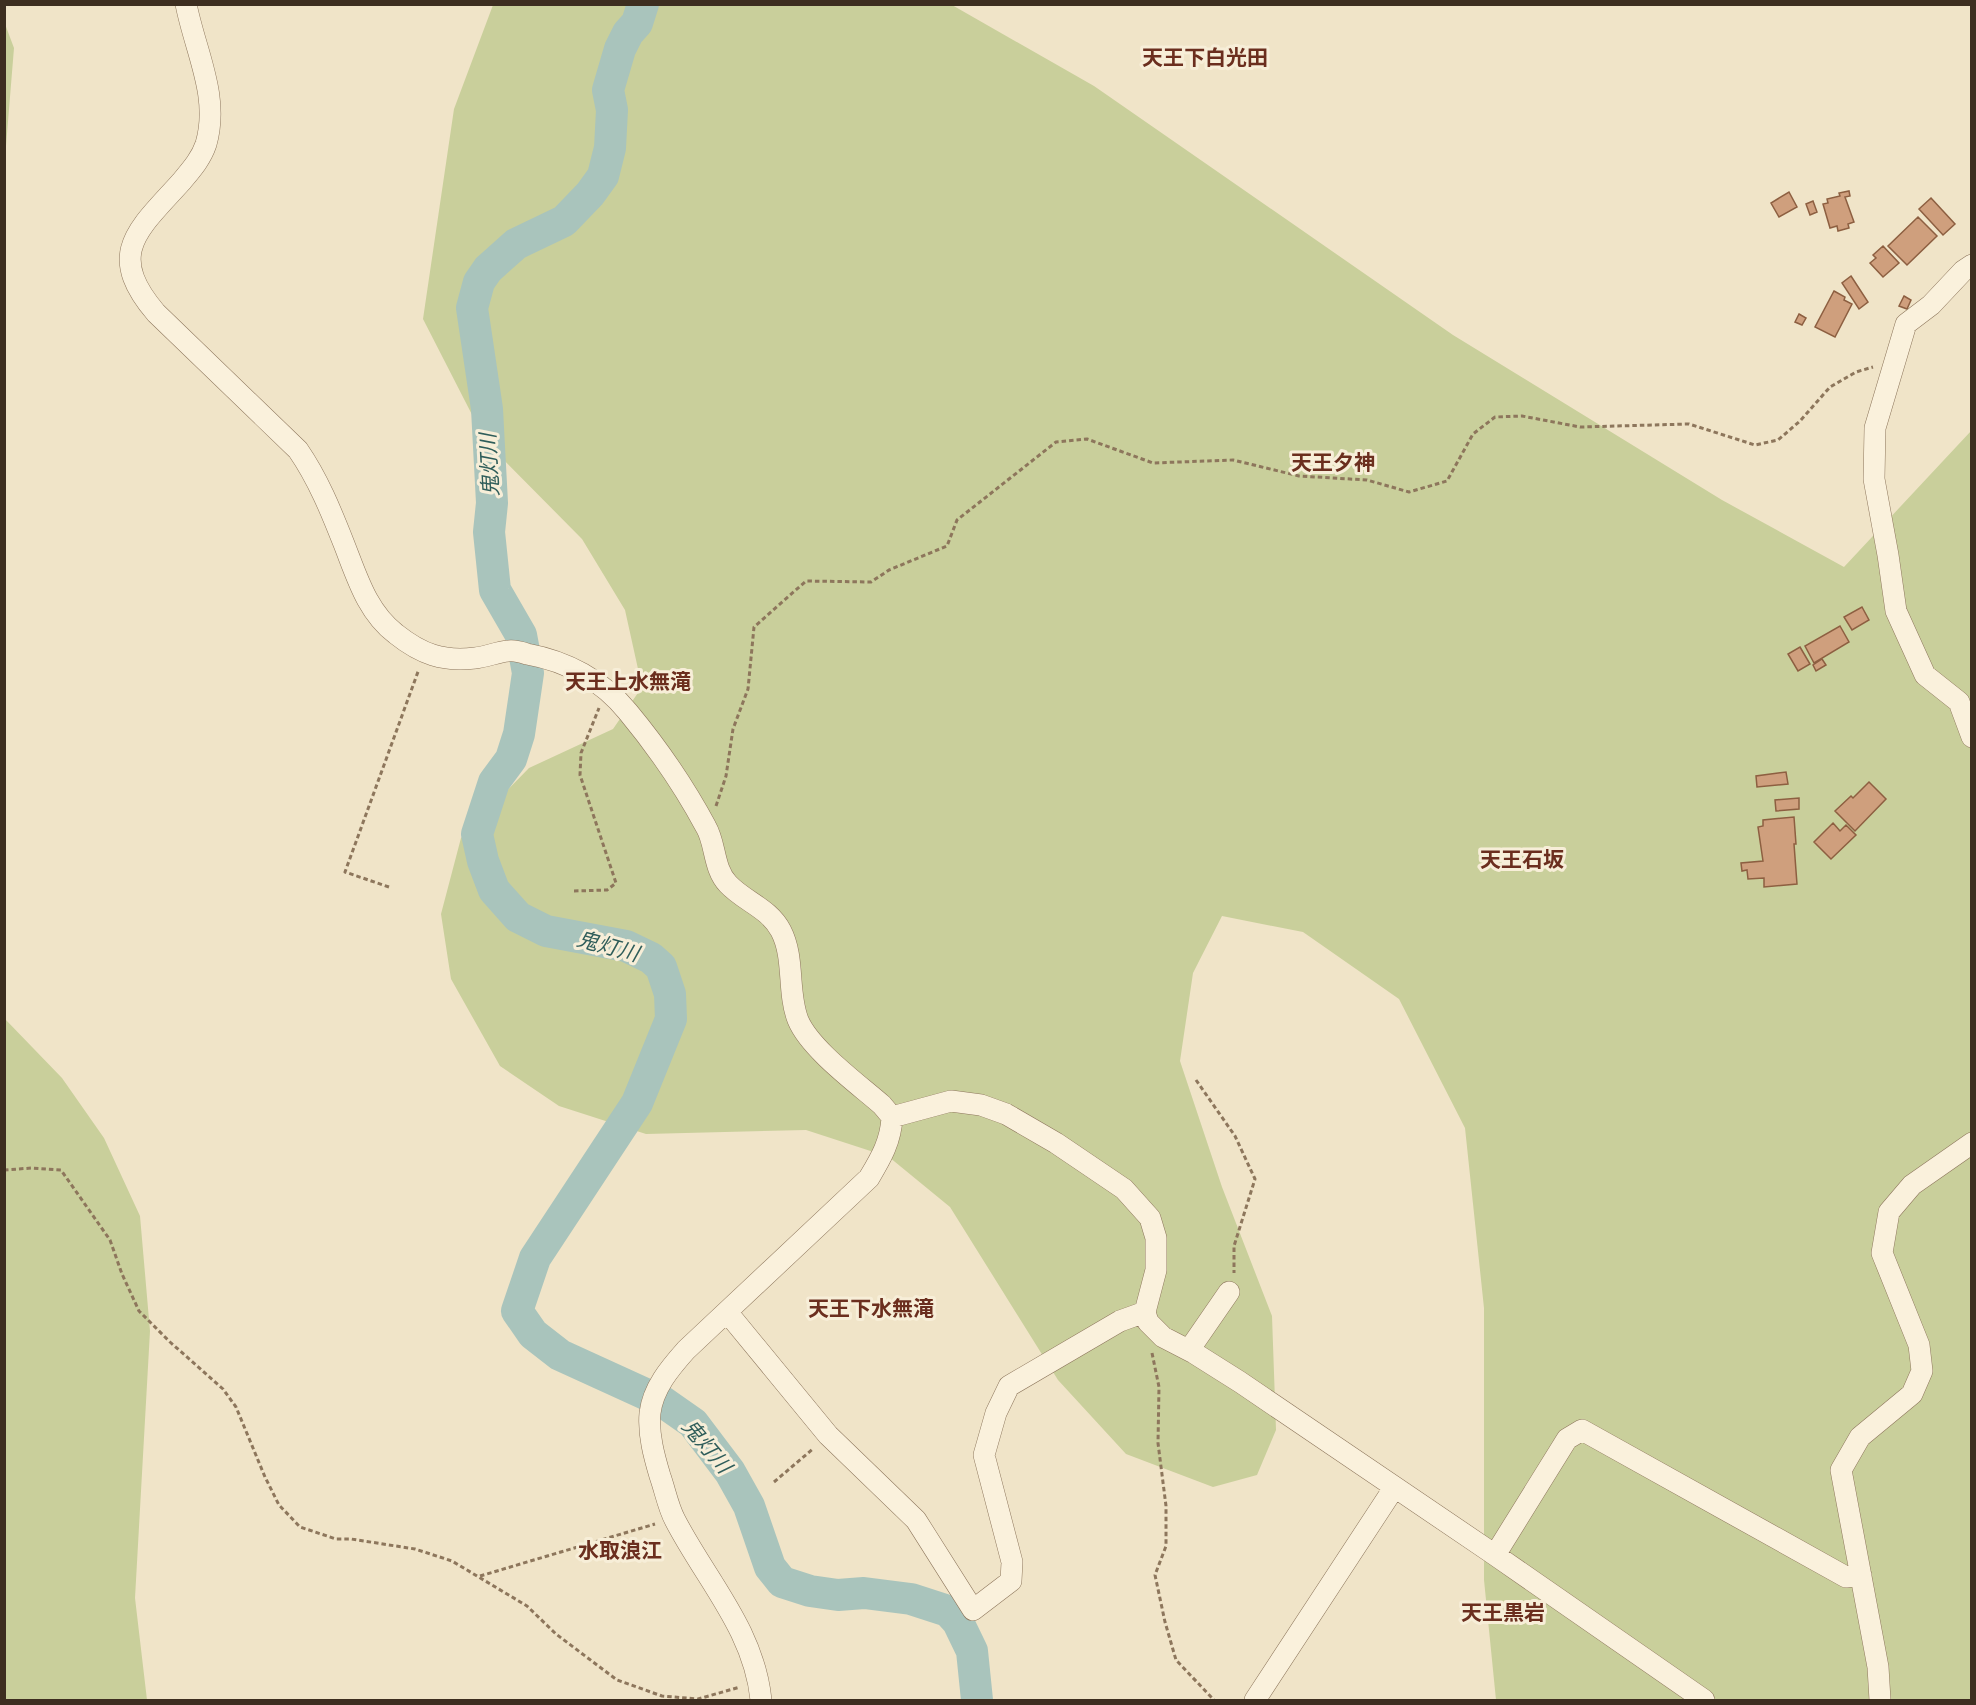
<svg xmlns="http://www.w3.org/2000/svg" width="1976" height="1705" font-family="'Zilla Slab','Noto Sans JP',serif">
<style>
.green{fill:#c9cf9b}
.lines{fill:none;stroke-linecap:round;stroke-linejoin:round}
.river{stroke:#a9c4bc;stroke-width:32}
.building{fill:#cf9f7d;stroke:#8d5f41;stroke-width:1.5}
.street-casing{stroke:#8d765c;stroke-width:22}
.path{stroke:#8d765c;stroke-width:3;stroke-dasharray:4.5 3;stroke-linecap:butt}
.street{stroke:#faf1dc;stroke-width:21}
.labels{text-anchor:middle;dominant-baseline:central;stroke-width:6;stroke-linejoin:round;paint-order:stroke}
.neighbourhood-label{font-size:21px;font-weight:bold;fill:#6b2e1e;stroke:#f7eed8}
.water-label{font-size:21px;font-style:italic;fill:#2f5d5a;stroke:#f7eed8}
</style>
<rect width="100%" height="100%" fill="#f0e4c8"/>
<path class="green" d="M 493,5 L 952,5 L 1094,86 L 1453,335 L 1722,500 L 1844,567 L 1971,431 L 1971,1700 L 1496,1700 L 1484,1580 L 1484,1308 L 1465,1128 L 1399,999 L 1303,932 L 1222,916 L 1193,973 L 1180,1061 L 1222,1187 L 1272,1316 L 1276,1430 L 1257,1475 L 1213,1487 L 1126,1454 L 1058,1380 L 950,1207 L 889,1157 L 806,1130 L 646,1134 L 559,1106 L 500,1066 L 451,979 L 441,914 L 461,838 L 529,768 L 613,729 L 642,687 L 625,610 L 582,539 L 486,442 L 423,319 L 454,109 Z
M 5,24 L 14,48 L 5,158 Z
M 5,1019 L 62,1078 L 104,1138 L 140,1216 L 150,1331 L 135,1598 L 147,1700 L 5,1700 Z"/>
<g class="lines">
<path class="river" d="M 643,4 L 637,23 L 628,33 L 620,49 L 608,90 L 612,110 L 610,148 L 603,176 L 590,194 L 564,221 L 516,244 L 488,269 L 479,282 L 472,308 L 487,409 L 492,503 L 489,532 L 495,590 L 521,635 L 528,673 L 519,734 L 511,759 L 494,782 L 477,834 L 483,861 L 494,890 L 518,917 L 546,931 L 626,946 L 651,958 L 661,967 L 670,994 L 671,1019 L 637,1103 L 535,1258 L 517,1311 L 533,1334 L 560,1355 L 663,1402 L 693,1423 L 730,1472 L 749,1506 L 770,1567 L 782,1582 L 810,1591 L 838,1595 L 864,1593 L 911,1599 L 948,1611 L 958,1622 L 972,1651 L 977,1700"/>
</g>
<path class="building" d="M 1849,191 L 1850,196 L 1845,197 L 1854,222 L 1848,224 L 1849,228 L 1838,231 L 1837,226 L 1830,228 L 1823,204 L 1828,203 L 1827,199 L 1840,196 L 1839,193 Z
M 1789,192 L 1797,207 L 1779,217 L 1771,203 Z
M 1931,198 L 1955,224 L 1943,235 L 1919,209 Z
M 1813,201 L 1817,212 L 1810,215 L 1806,204 Z
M 1918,217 L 1937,236 L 1907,265 L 1888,246 Z
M 1883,246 L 1899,263 L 1883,277 L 1870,263 L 1876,258 L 1873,255 Z
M 1851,276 L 1868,302 L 1859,309 L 1842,283 Z
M 1834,291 L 1845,297 L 1844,300 L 1852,304 L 1835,337 L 1815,327 Z
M 1904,296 L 1911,300 L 1907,309 L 1899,306 Z
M 1799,314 L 1806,318 L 1802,325 L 1795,322 Z
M 1862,607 L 1869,620 L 1852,630 L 1844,617 Z
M 1840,626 L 1849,642 L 1814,663 L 1805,646 Z
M 1800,647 L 1810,664 L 1798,671 L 1788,654 Z
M 1822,659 L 1826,665 L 1816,671 L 1813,665 Z
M 1786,772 L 1788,784 L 1757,787 L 1756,776 Z
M 1869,782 L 1886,799 L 1855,831 L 1835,811 L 1851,796 L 1853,798 Z
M 1799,798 L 1799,809 L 1776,811 L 1775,800 Z
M 1794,817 L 1796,844 L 1794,844 L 1797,884 L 1764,887 L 1764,878 L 1748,879 L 1747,870 L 1742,871 L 1741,863 L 1763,861 L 1758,827 L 1763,826 L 1763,820 Z
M 1833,823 L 1840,831 L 1846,825 L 1856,835 L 1831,859 L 1814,842 Z"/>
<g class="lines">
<g class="street-casing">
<path id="street" d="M 186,4 C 195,51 220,96 206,144 C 201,159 191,170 181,182 C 138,230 105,253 156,313 L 298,450 C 318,479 331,511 344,544 C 357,577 367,612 396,634 C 421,654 443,662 475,658 C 486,657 497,652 508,651 C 514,650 521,652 527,654 C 566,661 602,680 628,712 C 657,747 684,786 706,827 C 716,844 713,868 728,884 C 745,902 769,908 781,931 C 795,958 787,992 798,1020 C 810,1049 858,1084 882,1105 L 892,1117 C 891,1141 881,1158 869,1178 L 686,1350 C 670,1368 653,1388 650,1413 C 648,1434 654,1456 660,1476 C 665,1490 668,1507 675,1520 C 706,1580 754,1630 761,1700
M 1972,265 L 1963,271 L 1931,305 L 1906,324 L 1875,428 L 1874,479 L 1888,555 L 1896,611 L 1925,675 L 1959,702 L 1972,737
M 892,1117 L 951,1101 L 981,1105 L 1006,1114 L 1056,1143 L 1124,1189 L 1150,1218 L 1156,1238 L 1156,1270 L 1145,1312 L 1148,1322 L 1163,1337 L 1194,1353 L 1240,1382 L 1495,1555 L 1704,1700
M 727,1312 L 828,1435 L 916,1520 L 973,1610 L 1011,1581 L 1012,1562 L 984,1455 L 996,1413 L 1009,1386 L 1120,1321 L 1145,1312
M 1189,1350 L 1229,1292
M 1495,1555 L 1567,1439 L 1582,1430 L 1846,1577 L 1861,1575
M 1255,1700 L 1394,1488
M 1880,1700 L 1878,1667 L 1841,1470 L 1860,1437 L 1912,1394 L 1922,1371 L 1919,1345 L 1882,1253 L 1889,1212 L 1912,1185 L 1972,1143"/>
</g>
<path class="path" d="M 716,806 L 726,776 L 733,729 L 748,689 L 754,627 L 806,581 L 871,582 L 889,570 L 947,546 L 957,520 L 1056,442 L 1087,439 L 1153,463 L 1233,460 L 1299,476 L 1367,480 L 1409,492 L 1447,481 L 1473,434 L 1495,417 L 1522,416 L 1580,427 L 1689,424 L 1755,445 L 1778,440 L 1800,421 L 1830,387 L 1856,372 L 1873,367
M 389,887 L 345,872 L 419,669
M 574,891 L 607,890 L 616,883 L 580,775 L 581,753 L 599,708
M 1196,1080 L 1235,1136 L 1255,1179 L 1234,1246 L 1234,1273
M 4,1170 L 32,1168 L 61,1170 L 110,1240 L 122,1274 L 139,1311 L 170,1342 L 223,1389 L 236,1407 L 265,1477 L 279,1505 L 300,1527 L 336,1539 L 351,1539 L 415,1549 L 452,1561 L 527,1606 L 556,1634 L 617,1680 L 662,1696 L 698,1699 L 740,1687
M 1152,1353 L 1159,1387 L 1158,1443 L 1166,1506 L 1166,1546 L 1155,1575 L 1165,1622 L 1176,1660 L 1214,1700
M 774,1482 L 814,1448
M 480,1576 L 655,1524"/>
<use href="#street" class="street"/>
</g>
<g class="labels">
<g class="neighbourhood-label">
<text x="1205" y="57">天王下白光田</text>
<text x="1333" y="462">天王夕神</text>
<text x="628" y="681">天王上水無滝</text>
<text x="1522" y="859">天王石坂</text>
<text x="871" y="1308">天王下水無滝</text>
<text x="620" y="1550">水取浪江</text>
<text x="1503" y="1612">天王黒岩</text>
</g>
<g class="water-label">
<text transform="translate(489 465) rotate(-93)">鬼灯川</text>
<text transform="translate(608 946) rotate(15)">鬼灯川</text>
<text transform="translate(707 1446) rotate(50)">鬼灯川</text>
</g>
</g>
<rect width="1976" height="1705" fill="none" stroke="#3d2e20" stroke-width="12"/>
</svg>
